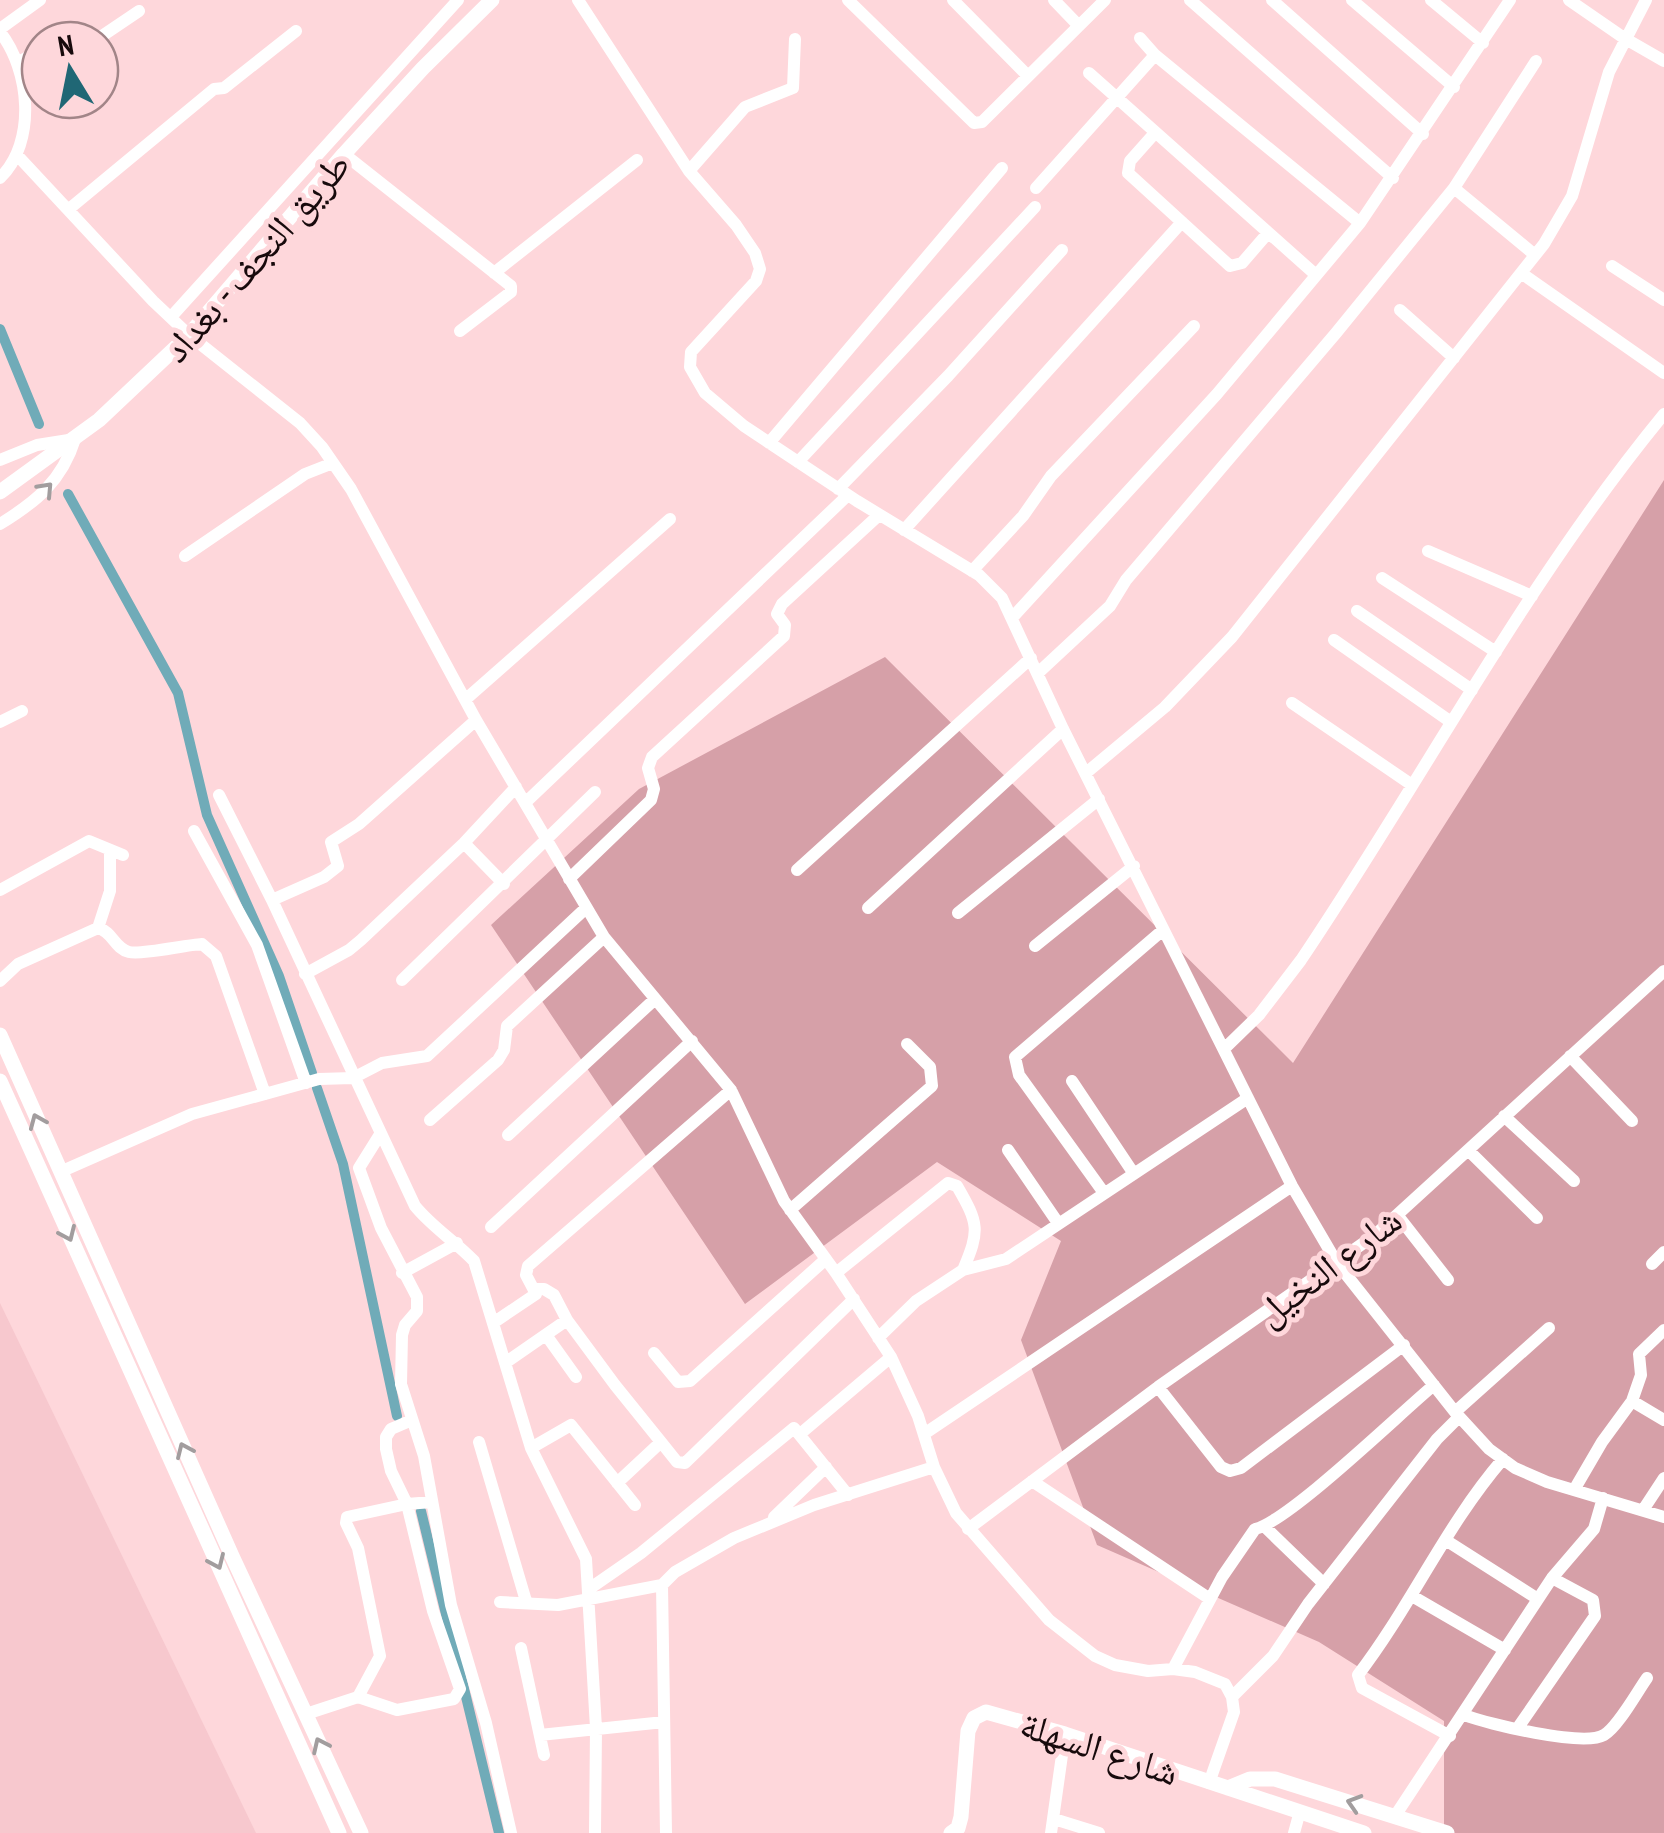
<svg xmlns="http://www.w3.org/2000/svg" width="1664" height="1833" font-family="'PT Sans Narrow','Noto Naskh Arabic',sans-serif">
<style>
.built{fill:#f7c8ce}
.forest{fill:#d6a0a8}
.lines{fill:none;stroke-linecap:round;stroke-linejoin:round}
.canal{stroke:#70abb8;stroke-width:10}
.minor{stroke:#fff;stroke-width:12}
.major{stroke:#fff;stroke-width:15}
.oneway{stroke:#a29d9e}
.labels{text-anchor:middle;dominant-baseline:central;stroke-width:10;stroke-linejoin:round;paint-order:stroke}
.street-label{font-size:38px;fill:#170a0c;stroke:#fed7db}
</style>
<rect width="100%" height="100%" fill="#fed7db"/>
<path class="built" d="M 0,1303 L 256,1833 L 0,1833 Z"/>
<path class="forest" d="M 1664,480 L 1664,1833 L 1453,1833 L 1444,1830 L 1444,1721 L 1319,1642 L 1097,1545 L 1021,1340 L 1061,1241 L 937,1162 L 745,1304 L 491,925 L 639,789 L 885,657 L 1293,1063 Z"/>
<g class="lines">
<path class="canal" d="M 0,329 L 39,424
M 68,494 L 178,693 L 207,815 L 279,976 L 312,1073
M 317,1088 L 343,1164 L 397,1416
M 421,1511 L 499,1833"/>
<path class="minor" d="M 578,0 L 689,171 L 736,225 L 755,253 L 760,269 L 756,281 L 691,352 L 690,367 L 705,393 L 744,426 L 857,501 L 979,575 L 1002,598 L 1063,729 L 1292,1186 L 1337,1263 L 1455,1412 L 1489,1449 L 1515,1468 L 1547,1482 L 1664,1517
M 848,0 L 974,123 L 982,122 L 1105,0
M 953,0 L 1028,76
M 1054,0 L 1079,26
M 1190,0 L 1393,178
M 1272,0 L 1423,134
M 1352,0 L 1454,87
M 1431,0 L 1483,43
M 1569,0 L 1624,38 L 1664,61
M 0,29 L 40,0
M 0,32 C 30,70 37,142 0,178
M 1140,38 L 1155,55 L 1360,223
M 56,40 L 66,34 L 71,40
M 96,40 L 139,11
M 19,62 L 40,50
M 1089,73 L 1316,275
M 1154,134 L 1130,161 L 1128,173 L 1230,266 L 1242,263 L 1268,233
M 344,154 L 511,286 L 511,292 L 460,331
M 17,155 L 153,301 L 189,335 L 300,423 L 322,447 L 351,489 L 476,720 L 604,937 L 731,1090 L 784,1201 L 836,1273 L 891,1357 L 918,1416 L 934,1467 L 956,1513 L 1049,1620 L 1095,1656 L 1115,1665 L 1148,1671 L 1173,1669 L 1195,1672 L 1225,1684 L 1232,1697 L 1234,1712 L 1209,1783
M 689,171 L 745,107 L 793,88 L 795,39
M 1036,188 L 1155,55
M 1454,188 L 1535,255
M 69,209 L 214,89 L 224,88 L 296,31
M 1612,266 L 1664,300
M 494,273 L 637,160
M 1521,273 L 1664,373
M 1400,310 L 1454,358
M 171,317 L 458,0
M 769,443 L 1002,168
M 0,460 L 37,445 L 75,439 C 62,481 36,502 0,524
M 798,462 L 1035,207
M 838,489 L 948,376 L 1062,250
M 904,530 L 1182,222
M 1428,551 L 1532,596
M 185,556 L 305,474 L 333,463
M 972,571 L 1023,516 L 1051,476 L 1194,326
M 1382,578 L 1496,652
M 1357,611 L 1472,690
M 1012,618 L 1217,394 L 1360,223 L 1510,0
M 1334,640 L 1451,722
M 1038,673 L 1110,606 L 1126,580 L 1336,333 L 1454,188 L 1536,61
M 466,699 L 670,519
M 1292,703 L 1412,785
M 0,722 L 22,711
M 1086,773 L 1165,707 L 1232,637 L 1544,244 L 1572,196 L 1609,72 L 1646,0
M 219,795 L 272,900 L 415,1206 C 433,1228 455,1241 474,1261 L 531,1448 L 586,1559 L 596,1728 L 595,1833
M 525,803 L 848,495
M 194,831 L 257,945 L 306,1083
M 464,843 L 504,884
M 797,870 L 1031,658
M 569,879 L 651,800 L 654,789 L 648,768 L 652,757 L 784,636 L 785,625 L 777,614 L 782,604 L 879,515
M 0,890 L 89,841 L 123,855
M 272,900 L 324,877 L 338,866 L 331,842 L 359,824 L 476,720
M 868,908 L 1063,729
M 958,913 L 1099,799
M 98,928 L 110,891 L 110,850
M 1035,946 L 1134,866
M 305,974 L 349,950 L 361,940 L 464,843 L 516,787
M 402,980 L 595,792
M 0,981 L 18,964 L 98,928 C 113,932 114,948 129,952 C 141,955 185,945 202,944 L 216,956 L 265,1094
M 1224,1049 L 1259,1015 L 1301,960 C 1423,779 1525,583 1664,414
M 1570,1056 L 1632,1121
M 1072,1081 L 1134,1174
M 1504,1116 L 1574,1181
M 430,1120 L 498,1060 L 504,1050 L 507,1026 L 604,937
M 508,1135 L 654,1000
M 379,1136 L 359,1168 L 381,1228 L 417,1297 L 417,1311 L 405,1325 L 402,1335 L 401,1384 L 424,1456 L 451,1605 L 486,1723 L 511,1833
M 1008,1150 L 1058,1223
M 1468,1150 L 1537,1218
M 60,1172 L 192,1114 L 319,1079 L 353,1078 L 382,1063 L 427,1056 L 586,908
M 1104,1193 L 1019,1075 L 1015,1057 L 1163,930
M 790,1210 L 932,1086 L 930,1067 L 907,1044
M 1398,1216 L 1448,1280
M 491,1227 L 692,1041
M 1652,1264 L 1664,1252
M 402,1273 L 457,1243
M 836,1273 L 948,1183 L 957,1186 C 979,1224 980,1230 963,1270
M 536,1289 L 544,1289 L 554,1295 L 567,1320 L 615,1385 L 661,1442
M 493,1323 L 536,1294 L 526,1275 L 528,1266 L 731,1090
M 546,1335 L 576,1377
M 878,1338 L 916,1301 L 963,1270 L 1006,1259 L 1248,1098
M 654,1353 L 678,1382 L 690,1381 L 826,1259
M 505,1363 L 567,1320
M 1158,1387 L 1221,1467 L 1230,1471 L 1241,1468 L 1404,1345
M 1632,1401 L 1641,1375 L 1639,1354 L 1664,1330
M 1455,1412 L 1549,1328
M 800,1434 L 891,1357
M 924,1434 L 1292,1186
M 479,1442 L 526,1601
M 531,1448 L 571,1425 L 635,1505
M 1032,1481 L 1210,1599
M 617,1483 L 661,1442 L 677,1462 L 685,1463 L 854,1299
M 1574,1490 L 1602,1442 L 1632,1401 L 1664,1420
M 1643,1510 L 1664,1478
M 774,1517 L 826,1467
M 1265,1527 L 1324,1584
M 968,1529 L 1158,1387 L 1375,1235 L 1664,971
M 1447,1541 L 1538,1599
M 662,1585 L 666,1833
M 589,1589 L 641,1553 L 794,1428 L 848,1495
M 1412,1596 L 1505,1650
M 500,1602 L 558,1605 L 662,1585 L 675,1572 L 734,1538 L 814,1505 L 934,1467
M 521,1648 L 544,1755
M 1173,1669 L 1222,1577 L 1255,1529 C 1289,1521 1398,1415 1434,1385
M 358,1697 L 380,1656 L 358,1548 L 346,1523 L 347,1517 L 407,1504 L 432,1502
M 1232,1697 L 1273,1656 L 1308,1604 L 1437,1439 L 1459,1417
M 306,1714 L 358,1697 L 397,1710 L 454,1699 L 460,1689 L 433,1611 L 407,1504 L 391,1471 L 386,1449 L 386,1437 L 391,1429 L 412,1420
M 1464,1715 C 1488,1724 1583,1747 1604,1735 C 1618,1727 1637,1692 1647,1678
M 1517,1729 L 1595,1616 L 1593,1600 L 1552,1578
M 540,1735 L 664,1722
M 1450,1736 L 1362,1688 L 1358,1675 C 1411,1606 1446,1525 1503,1459
M 1395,1816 L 1552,1578 L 1594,1529 L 1603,1498
M 1054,1819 L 1099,1833
M 1051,1833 L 1065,1734
M 1294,1833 L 1300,1811"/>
<path class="major" d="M 0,492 L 99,420 L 189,335 L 344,154 L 423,68 L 492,0
M 0,1035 L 232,1556 L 361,1833
M 0,1081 L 339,1833
M 1228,1788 L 1250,1779 L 1275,1779 L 1447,1833
M 951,1833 L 958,1828 L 961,1817 L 968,1731 L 974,1718 L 986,1712 L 1065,1734 L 1364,1833"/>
</g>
<defs><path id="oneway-chevron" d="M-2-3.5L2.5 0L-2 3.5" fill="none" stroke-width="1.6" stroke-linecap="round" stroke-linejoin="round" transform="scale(2.5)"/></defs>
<g class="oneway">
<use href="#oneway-chevron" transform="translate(46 489) rotate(-47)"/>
<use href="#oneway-chevron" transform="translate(37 1121) rotate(-113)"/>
<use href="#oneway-chevron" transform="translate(68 1234) rotate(66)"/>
<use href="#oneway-chevron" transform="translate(184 1450) rotate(-114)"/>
<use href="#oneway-chevron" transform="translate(217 1562) rotate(66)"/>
<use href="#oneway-chevron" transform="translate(320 1745) rotate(-115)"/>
<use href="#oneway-chevron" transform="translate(1354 1803) rotate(-163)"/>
</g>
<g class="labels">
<g class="street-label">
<text transform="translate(255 256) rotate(-49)">طريق النجف - بغداد</text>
<text transform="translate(1328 1265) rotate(-37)">شارع النخيل</text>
<text transform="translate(1100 1747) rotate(18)">شارع السهلة</text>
</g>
</g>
<g transform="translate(70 70) rotate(350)"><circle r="48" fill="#fed7db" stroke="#a28588" stroke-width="2.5"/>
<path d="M0-8L18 38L0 25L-18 38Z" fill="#206775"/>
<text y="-15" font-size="28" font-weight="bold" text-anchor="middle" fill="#170a0c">N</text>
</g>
</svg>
